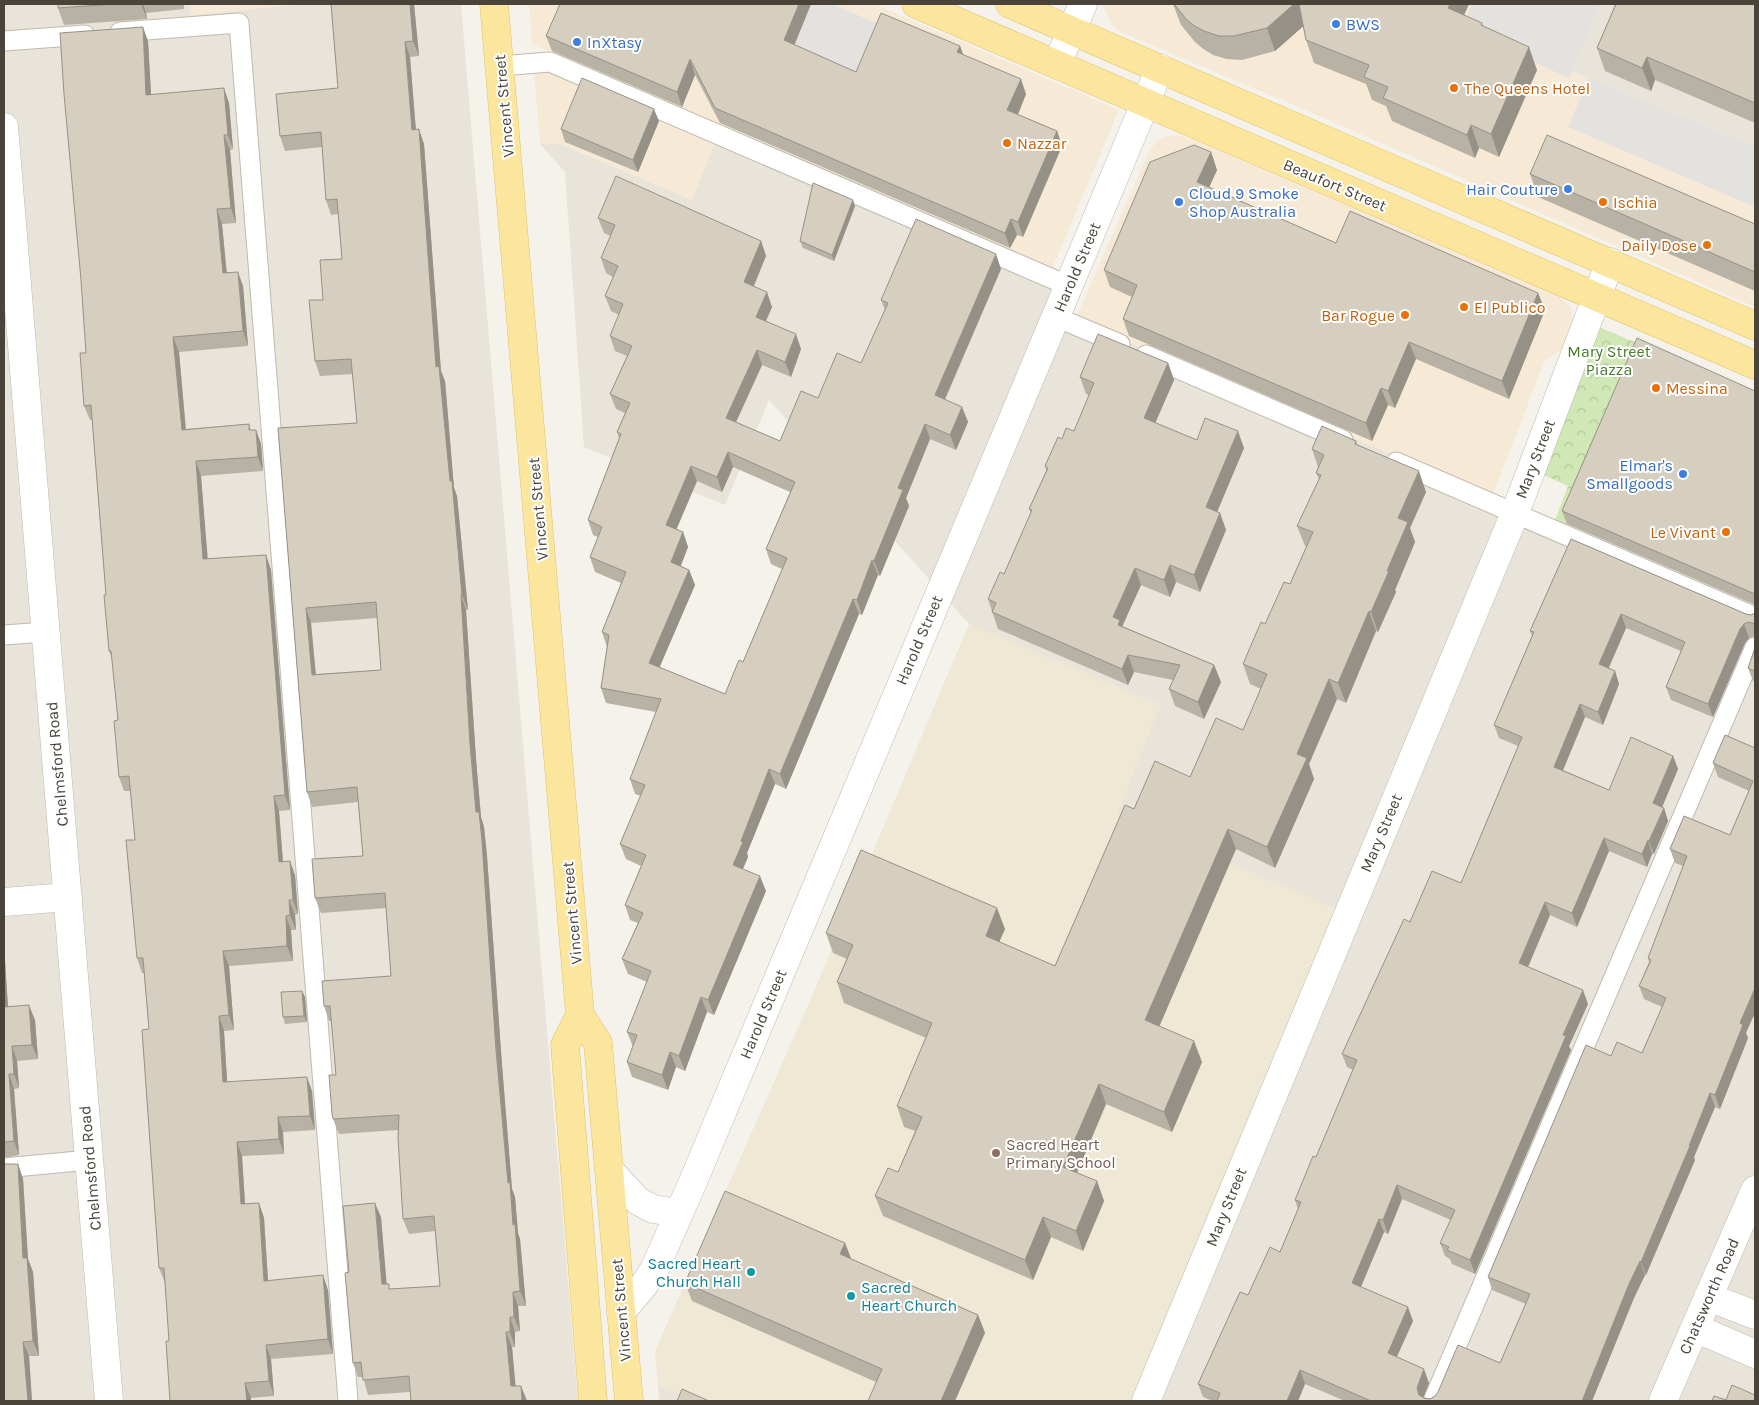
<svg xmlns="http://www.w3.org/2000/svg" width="1759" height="1405" font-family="Karla,sans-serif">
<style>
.residential{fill:#e9e4d9}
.commercial{fill:#f6ead7}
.education{fill:#eee8d5}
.forest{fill:url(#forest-crowns)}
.parking{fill:#e4e2df}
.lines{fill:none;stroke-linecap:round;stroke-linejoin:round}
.service-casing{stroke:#c0baad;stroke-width:21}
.minor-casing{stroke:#c0baad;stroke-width:29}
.tertiary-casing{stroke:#c0baad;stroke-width:29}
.primary-casing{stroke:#e2c36c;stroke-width:29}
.service{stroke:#fff;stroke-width:19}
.minor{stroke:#fff;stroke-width:28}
.tertiary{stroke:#fff;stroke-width:28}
.primary{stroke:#fce59d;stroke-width:28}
.wall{fill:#b8b2a5;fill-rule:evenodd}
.shaded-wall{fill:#969186}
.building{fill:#d6cfc0;stroke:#969186;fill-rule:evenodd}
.shop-dot{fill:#3f7fe0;stroke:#fff;stroke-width:2}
.food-dot{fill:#e8710a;stroke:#fff;stroke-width:2}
.education-dot{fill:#8d6e63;stroke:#fff;stroke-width:2}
.culture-dot{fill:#0f9aa8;stroke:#fff;stroke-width:2}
.labels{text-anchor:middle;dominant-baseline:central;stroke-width:4;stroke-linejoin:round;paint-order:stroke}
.shop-label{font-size:16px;fill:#366cbe;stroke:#fff;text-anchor:start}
.food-label{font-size:16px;fill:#c56008;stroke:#fff;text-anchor:start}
.street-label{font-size:16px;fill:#494339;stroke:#fff}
.park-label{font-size:16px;fill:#477b2c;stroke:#fff}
.education-label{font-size:16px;fill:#785e54;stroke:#fff;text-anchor:start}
.culture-label{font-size:16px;fill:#0d838f;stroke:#fff;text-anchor:end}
</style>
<defs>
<pattern id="forest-crowns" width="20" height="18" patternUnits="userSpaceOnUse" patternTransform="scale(1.25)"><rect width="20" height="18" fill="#cfe8b5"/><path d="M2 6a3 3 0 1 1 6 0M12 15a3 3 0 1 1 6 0" fill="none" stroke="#b3c89c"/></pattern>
</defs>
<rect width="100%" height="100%" fill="#f5f2eb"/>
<path class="residential" d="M 4,4 L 190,4 L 191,15 L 300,4 L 461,4 L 578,1401 L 4,1401 Z
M 1601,4 L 1755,4 L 1755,146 L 1572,71 Z
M 715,142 L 1044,282 L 1075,320 L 1755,608 L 1755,1401 L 1146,1401 L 1348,914 L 1116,815 L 1160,705 L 969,624 L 769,400 L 725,505 L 584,447 L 565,172 L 540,144 L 558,143 L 692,200 Z
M 658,1385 L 699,1401 L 659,1401 Z"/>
<path class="commercial" d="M 190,4 L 300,4 L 191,15 Z
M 529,4 L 874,4 L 1119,110 L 1052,269 L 923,212 L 532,44 Z
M 1104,4 L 1601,4 L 1572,71 L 1755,146 L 1755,307 L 1317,115 L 1116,30 L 1110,22 L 1105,10 Z
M 553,72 L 715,142 L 692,200 L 558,143 L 540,144 L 534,73 Z
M 1173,135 L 1182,136 L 1203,144 L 1561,298 L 1571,308 L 1573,320 L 1571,337 L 1561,350 L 1545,360 L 1492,497 L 1075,320 L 1149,151 L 1156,142 L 1164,137 Z"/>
<path class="education" d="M 969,624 L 1160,705 L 1117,815 L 1348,914 L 1146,1401 L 699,1401 L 658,1385 L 655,1351 L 812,996 Z"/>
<path class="forest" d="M 1594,325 L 1637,343 L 1640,357 L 1566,528 L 1554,523 L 1568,486 L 1539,473 Z"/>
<path class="parking" d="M 811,4 L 832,4 L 887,28 L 861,87 L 764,117 Z
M 1472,4 L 1601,4 L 1569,78 L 1461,30 Z
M 1589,78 L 1755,146 L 1755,207 L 1568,127 Z"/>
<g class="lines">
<g class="service-casing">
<path id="service" d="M 120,32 L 239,23 L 348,1401
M 4,41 L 85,35
M 500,66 L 550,62 L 1069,286
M 1056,317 L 1120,344
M 1146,355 L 1343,440
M 1396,462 L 1755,617
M 4,635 L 45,632
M 4,1168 L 89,1160
M 1433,1401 L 1755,647"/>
</g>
<g class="minor-casing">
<path id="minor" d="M 4,127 L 109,1401
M 4,902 L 68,897
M 610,1171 L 638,1201 L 653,1209 L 679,1213
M 1708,1297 L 1755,1315
M 621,1312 L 644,1285 L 655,1268 L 692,1184 L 1160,68
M 1695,1328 L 1755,1354
M 1146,1401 L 1515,513 L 1610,262
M 1663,1401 L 1755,1190"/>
</g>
<g class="tertiary-casing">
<path id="tertiary" d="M 1057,64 L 1083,4"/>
</g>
<g class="primary-casing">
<path id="primary" d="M 494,4 L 580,1015 L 598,1043 L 629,1401
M 916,4 L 1755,365
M 1010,4 L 1755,326
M 580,1015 L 565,1045 L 593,1401"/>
</g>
<use href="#service" class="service"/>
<use href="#minor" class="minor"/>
<use href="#tertiary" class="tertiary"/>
<use href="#primary" class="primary"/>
</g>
<path class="wall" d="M 58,4 L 184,4 L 184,9 L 146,13 L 147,19 L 64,25 L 58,8 Z
M 331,4 L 414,4 L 419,56 L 410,57 L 416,130 L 424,144 L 441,371 L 445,381 L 454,488 L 457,496 L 468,610 L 466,610 L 476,759 L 481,817 L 484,827 L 487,856 L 502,1065 L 512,1189 L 515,1197 L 518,1233 L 520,1239 L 526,1306 L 518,1306 L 520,1331 L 515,1332 L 515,1347 L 512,1347 L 515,1386 L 521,1386 L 527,1401 L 411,1401 L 410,1392 L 368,1395 L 363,1377 L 358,1377 L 353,1363 L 349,1272 L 381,1217 L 386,1284 L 390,1289 L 440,1286 L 435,1231 L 409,1234 L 403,1219 L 398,1130 L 339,1134 L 333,1119 L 336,1075 L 332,1021 L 329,1021 L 324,1006 L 391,976 L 386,908 L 321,913 L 315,898 L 363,856 L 358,802 L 312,807 L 307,792 L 278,428 L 357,423 L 353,374 L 320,376 L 315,361 L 323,300 L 342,259 L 338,214 L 331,215 L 326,200 L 322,147 L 285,151 L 280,136 L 338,88 ZM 377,618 L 381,670 L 316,674 L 311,623 Z
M 560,4 L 811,4 L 794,45 L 856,72 L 960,46 L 963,55 L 1026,94 L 1018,115 L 1057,131 L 1062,146 L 1023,237 L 1017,235 L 1010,248 L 720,123 L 695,75 L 682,107 L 552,51 L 546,36 Z
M 1173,4 L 1469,4 L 1464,15 L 1482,23 L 1483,26 L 1537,70 L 1499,157 L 1479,148 L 1475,158 L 1392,121 L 1386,106 L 1372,100 L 1366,84 L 1314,63 L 1306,40 L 1303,26 L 1275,51 L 1242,60 L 1227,59 L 1213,55 L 1202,48 L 1195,42 L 1181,25 Z
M 1615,4 L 1755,4 L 1755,123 L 1655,80 L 1651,91 L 1605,71 L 1597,48 L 1615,5 Z
M 148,41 L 151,95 L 229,103 L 233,149 L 230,150 L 236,223 L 222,224 L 227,273 L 243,286 L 248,346 L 179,352 L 186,429 L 249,424 L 251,430 L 256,430 L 261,444 L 263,471 L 201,476 L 207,559 L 266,555 L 271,570 L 290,810 L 279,811 L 283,861 L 295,875 L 298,914 L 295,915 L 296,930 L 291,930 L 293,961 L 229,966 L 234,1030 L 224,1031 L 227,1081 L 312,1091 L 315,1130 L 283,1132 L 284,1154 L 242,1156 L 245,1204 L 259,1203 L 264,1218 L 268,1281 L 328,1290 L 333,1354 L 271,1359 L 274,1396 L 251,1398 L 169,1341 L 165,1283 L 159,1268 L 149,1029 L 144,973 L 142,973 L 137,958 L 135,840 L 131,791 L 124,791 L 119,777 L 118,720 L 112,659 L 109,651 L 106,595 L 92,420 L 90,420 L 84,406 L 86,353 Z
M 659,121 L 638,172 L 565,142 L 561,129 Z
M 1211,152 L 1217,170 L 1209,187 L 1336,243 L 1545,310 L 1509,399 L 1416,359 L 1395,408 L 1388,405 L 1372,441 L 1129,336 L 1123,319 L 1132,297 L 1110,287 L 1104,270 Z
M 1530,174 L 1755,224 L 1755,291 L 1538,197 Z
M 855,206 L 834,261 L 803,248 L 800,241 Z
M 598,218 L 761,241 L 766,256 L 754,286 L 772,307 L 766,321 L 801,349 L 791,377 L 762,365 L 736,422 L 780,441 L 818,398 L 861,363 L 885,310 L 881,300 L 1001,269 L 945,400 L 962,407 L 968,422 L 956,450 L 930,439 L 906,498 L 909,506 L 880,576 L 878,575 L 862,615 L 859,614 L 786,789 L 775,784 L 747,853 L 748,857 L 743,869 L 766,891 L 714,1015 L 707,1012 L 685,1071 L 676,1067 L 668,1090 L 632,1077 L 627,1062 L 633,1047 L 627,1032 L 647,982 L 628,974 L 622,959 L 638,923 L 630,920 L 625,905 L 641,866 L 626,859 L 620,844 L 641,796 L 635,794 L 630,779 L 656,712 L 606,703 L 601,688 L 607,647 L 602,632 L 621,583 L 595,572 L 590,557 L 598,537 L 593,535 L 588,520 L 619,438 L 617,432 L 625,413 L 616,409 L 610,394 L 627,356 L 615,351 L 610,336 L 619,315 L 611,311 L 605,296 L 613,277 L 606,273 L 601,258 L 611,236 L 604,233 ZM 733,467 L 790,492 L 766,549 L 771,564 L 782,569 L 743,662 L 725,694 L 659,667 L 695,585 L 689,570 L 681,566 L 688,547 L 683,532 L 676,529 L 697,481 L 722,492 Z
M 1168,363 L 1174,380 L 1155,423 L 1197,440 L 1244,448 L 1217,512 L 1220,513 L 1226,530 L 1200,592 L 1176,582 L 1170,597 L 1141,585 L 1122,626 L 1214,665 L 1221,682 L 1204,719 L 1175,706 L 1169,689 L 1173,680 L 1134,672 L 1128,685 L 998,629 L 988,599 L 1004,574 L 1031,513 L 1029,509 L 1046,471 L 1045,466 L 1062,439 L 1074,431 L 1089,395 L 1086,394 L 1080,377 Z
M 1755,391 L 1755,605 L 1567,524 L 1562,511 Z
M 1356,441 L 1358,445 L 1426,492 L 1410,528 L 1415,542 L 1395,590 L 1396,592 L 1378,632 L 1376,631 L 1346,703 L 1337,699 L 1309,764 L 1314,779 L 1275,868 L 1236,849 L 1159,1026 L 1202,1062 L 1172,1132 L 1106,1104 L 1077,1173 L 1097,1181 L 1104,1201 L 1083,1251 L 1051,1237 L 1033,1280 L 883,1216 L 875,1196 L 898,1172 L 915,1131 L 904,1127 L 897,1106 L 926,1038 L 844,1003 L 837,982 L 847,959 L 833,953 L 826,933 L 1005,929 L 999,942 L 1055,966 L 1134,809 L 1190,777 L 1243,730 L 1261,689 L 1250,684 L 1243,664 L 1265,624 L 1290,584 L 1306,547 L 1305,546 L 1297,526 L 1319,479 L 1316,473 L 1318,467 L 1312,449 Z
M 1571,539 L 1746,614 L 1751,615 L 1755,613 L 1755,636 L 1749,638 L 1745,643 L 1713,717 L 1671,700 L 1666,687 L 1681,651 L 1626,628 L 1609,668 L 1615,671 L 1619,684 L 1603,725 L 1585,717 L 1563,770 L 1609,790 L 1673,756 L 1678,769 L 1662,807 L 1664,808 L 1668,821 L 1654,854 L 1652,854 L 1647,867 L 1609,851 L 1577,927 L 1550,915 L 1528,967 L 1588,1004 L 1569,1046 L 1571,1050 L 1475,1274 L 1452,1264 L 1450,1259 L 1445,1256 L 1440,1243 L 1451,1220 L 1402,1199 L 1388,1234 L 1384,1232 L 1361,1287 L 1413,1321 L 1397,1357 L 1429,1383 L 1423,1397 L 1430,1399 L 1500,1363 L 1526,1304 L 1492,1290 L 1488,1277 L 1611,1056 L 1642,1053 L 1662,1007 L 1644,999 L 1639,986 L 1649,962 L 1648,958 L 1683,866 L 1675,863 L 1670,849 L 1730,835 L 1749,791 L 1718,777 L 1713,763 L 1755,748 L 1746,1033 L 1748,1038 L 1720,1109 L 1715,1107 L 1694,1157 L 1695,1160 L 1646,1275 L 1645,1275 L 1634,1298 L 1592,1401 L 1345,1401 L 1305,1384 L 1298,1401 L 1213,1401 L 1203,1397 L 1198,1384 L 1248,1295 L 1280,1252 L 1298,1209 L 1295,1200 L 1316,1157 L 1353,1070 L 1347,1067 L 1342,1054 L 1410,922 L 1461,883 L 1518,746 L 1499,738 L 1494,725 L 1532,636 L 1530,631 Z
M 1755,648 L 1755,682 L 1753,681 L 1748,668 Z
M 4,957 L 5,961 L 8,1007 L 35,1020 L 38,1059 L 17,1061 L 19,1088 L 14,1089 L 19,1155 L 4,1158 Z
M 302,991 L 305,997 L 307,1022 L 285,1024 L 283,1017 Z
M 18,1164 L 23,1179 L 28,1259 L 33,1272 L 39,1356 L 29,1356 L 32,1401 L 4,1401 Z
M 845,1243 L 851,1259 L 978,1315 L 985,1333 L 876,1382 L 692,1301 L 685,1283 Z"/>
<path class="shaded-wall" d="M 141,4 L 143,4 L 146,13 L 147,19 Z
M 410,4 L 414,4 L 419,56 L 413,41 Z
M 799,4 L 811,4 L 790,56 L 784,40 Z
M 1294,4 L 1300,4 L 1307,23 L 1275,51 L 1267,28 Z
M 1450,4 L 1469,4 L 1457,31 L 1448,8 Z
M 143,27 L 148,41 L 152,110 L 146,95 Z
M 405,42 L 410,57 L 417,145 L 412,130 Z
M 960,46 L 966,62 L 957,52 Z
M 1529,47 L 1537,70 L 1499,157 L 1491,134 Z
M 1647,57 L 1655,80 L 1651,91 L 1642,68 Z
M 690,59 L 695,75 L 682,107 L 677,92 Z
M 1021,79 L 1026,94 L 1013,126 L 1007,110 Z
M 224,88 L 229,103 L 233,149 L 228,135 Z
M 654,109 L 659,121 L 638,172 L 633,160 Z
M 1471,125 L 1479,148 L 1475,158 L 1467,135 Z
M 419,129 L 424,144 L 441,371 L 445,381 L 454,488 L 457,496 L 468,610 L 462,595 L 436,367 Z
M 1057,131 L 1062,146 L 1023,237 L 1018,222 Z
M 224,135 L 230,150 L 236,223 L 231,208 Z
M 1211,152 L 1217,170 L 1204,199 L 1197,182 Z
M 853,200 L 855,206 L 834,261 L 832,255 Z
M 217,209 L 222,224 L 228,288 L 223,273 Z
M 1011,219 L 1017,235 L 1010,248 L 1005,233 Z
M 761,241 L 766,256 L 749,297 L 744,282 Z
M 996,254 L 1001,269 L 940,410 L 935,395 Z
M 238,272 L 243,286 L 248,346 L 243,331 Z
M 767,292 L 772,307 L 761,332 L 756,317 Z
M 1538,293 L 1545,310 L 1509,399 L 1502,381 Z
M 796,334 L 801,349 L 791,377 L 785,362 Z
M 173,337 L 179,352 L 187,444 L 182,430 Z
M 1409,342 L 1416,359 L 1395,408 L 1388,391 Z
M 757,350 L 762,365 L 731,433 L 726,418 Z
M 1168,363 L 1174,380 L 1150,435 L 1144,418 Z
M 1381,388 L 1388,405 L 1372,441 L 1366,423 Z
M 962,407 L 968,422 L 956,450 L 950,435 Z
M 925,424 L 930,439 L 906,498 L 909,506 L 880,576 L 874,561 L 898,488 Z
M 256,430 L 261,444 L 263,471 L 258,457 Z
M 1238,431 L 1244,448 L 1212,524 L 1206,507 Z
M 728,452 L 733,467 L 722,492 L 717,477 Z
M 196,461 L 201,476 L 209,574 L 203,559 Z
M 691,466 L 697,481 L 672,540 L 666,525 Z
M 1419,471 L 1426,492 L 1410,528 L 1415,542 L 1395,590 L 1396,592 L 1378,632 L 1371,612 L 1387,571 L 1398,518 Z
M 1220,513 L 1226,530 L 1200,592 L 1194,575 Z
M 683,532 L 688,547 L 676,577 L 671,562 Z
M 266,555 L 271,570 L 290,810 L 285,795 Z
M 872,560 L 878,575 L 862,615 L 857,600 Z
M 1170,565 L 1176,582 L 1170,597 L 1164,580 Z
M 1135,568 L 1141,585 L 1122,627 L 1126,637 L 1113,617 Z
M 689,570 L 695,585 L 655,678 L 649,663 Z
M 461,595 L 466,610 L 476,759 L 481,817 L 484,827 L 487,856 L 502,1065 L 512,1189 L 515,1197 L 518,1233 L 520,1239 L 526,1306 L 520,1291 L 508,1183 L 470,744 Z
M 853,599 L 859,614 L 786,789 L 780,774 Z
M 306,608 L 311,623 L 317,690 L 312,675 Z
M 1369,611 L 1376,631 L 1346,703 L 1338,683 Z
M 1621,614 L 1626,628 L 1604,678 L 1599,664 Z
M 1744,624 L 1749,638 L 1745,643 L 1713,717 L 1708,704 L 1740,629 Z
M 1128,655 L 1134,672 L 1128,685 L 1122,669 Z
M 1214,665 L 1221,682 L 1204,719 L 1198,702 Z
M 1615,671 L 1619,684 L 1603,725 L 1598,712 Z
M 1329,679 L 1337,699 L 1309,764 L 1314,779 L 1275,868 L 1267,847 L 1297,754 Z
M 1580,704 L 1585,717 L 1559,780 L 1554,767 Z
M 1673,756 L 1678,769 L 1658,817 L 1653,803 Z
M 769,769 L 775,784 L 747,853 L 748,857 L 738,880 L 733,865 L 741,841 Z
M 274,796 L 279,811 L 284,876 L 279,862 Z
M 1664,808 L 1668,821 L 1654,854 L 1649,841 Z
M 1228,829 L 1236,849 L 1153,1041 L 1145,1020 Z
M 1604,838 L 1609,851 L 1577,927 L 1572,913 Z
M 1648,840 L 1652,854 L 1647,867 L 1642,854 Z
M 290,861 L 295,875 L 298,914 L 293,900 Z
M 760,876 L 766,891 L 714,1015 L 708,1000 Z
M 289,900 L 295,915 L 296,930 L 290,915 Z
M 1545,902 L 1550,915 L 1524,976 L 1519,963 Z
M 997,908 L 1005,929 L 993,956 L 986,936 Z
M 286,916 L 291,930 L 293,961 L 287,946 Z
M 223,951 L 229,966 L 234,1030 L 229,1015 Z
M 4,957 L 5,961 L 9,1022 L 4,1007 Z
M 1755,988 L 1755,1013 L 1746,1033 L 1748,1038 L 1720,1109 L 1715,1095 L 1740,1023 Z
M 1583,990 L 1588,1004 L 1569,1046 L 1571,1050 L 1475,1274 L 1470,1260 L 1563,1035 Z
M 302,991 L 305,997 L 307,1022 L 304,1016 Z
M 701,997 L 707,1012 L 685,1071 L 679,1056 Z
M 29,1005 L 35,1020 L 38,1059 L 32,1045 Z
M 219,1016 L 224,1031 L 228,1096 L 223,1082 Z
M 1194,1041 L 1202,1062 L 1172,1132 L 1164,1112 Z
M 12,1046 L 17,1061 L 19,1088 L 14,1074 Z
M 670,1052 L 676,1067 L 668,1090 L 662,1075 Z
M 9,1074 L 14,1089 L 19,1155 L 14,1141 Z
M 307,1077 L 312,1091 L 315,1130 L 310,1116 Z
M 1099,1084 L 1106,1104 L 1071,1187 L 1063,1167 Z
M 1710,1093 L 1715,1107 L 1694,1157 L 1695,1160 L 1646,1275 L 1641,1262 Z
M 278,1117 L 283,1132 L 284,1154 L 279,1139 Z
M 237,1142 L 242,1156 L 246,1219 L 241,1204 Z
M 18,1164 L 23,1179 L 28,1259 L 33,1272 L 39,1356 L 33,1341 L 23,1258 Z
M 1097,1181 L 1104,1201 L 1083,1251 L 1076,1231 Z
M 1397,1185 L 1402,1199 L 1388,1234 L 1383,1220 Z
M 259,1203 L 264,1218 L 269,1296 L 264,1281 Z
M 375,1203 L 381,1217 L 388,1299 L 382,1284 Z
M 1043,1217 L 1051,1237 L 1033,1280 L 1025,1260 Z
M 1379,1219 L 1384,1232 L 1357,1296 L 1352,1283 Z
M 845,1243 L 852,1261 L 840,1254 Z
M 1640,1261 L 1645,1275 L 1634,1298 L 1592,1401 L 1582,1401 L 1629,1284 Z
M 323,1275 L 328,1290 L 333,1354 L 328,1339 Z
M 513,1292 L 518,1306 L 520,1331 L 514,1317 Z
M 1408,1307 L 1413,1321 L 1392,1367 L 1388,1353 Z
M 978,1315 L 985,1333 L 955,1401 L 941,1401 Z
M 510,1317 L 515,1332 L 515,1347 L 510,1332 Z
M 506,1332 L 512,1347 L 517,1401 L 511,1386 Z
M 23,1342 L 29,1356 L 32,1401 L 28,1401 Z
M 266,1345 L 271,1359 L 274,1396 L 269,1381 Z
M 1424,1369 L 1429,1383 L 1422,1401 L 1417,1388 Z
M 1300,1370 L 1305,1384 L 1298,1401 L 1287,1401 Z
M 245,1383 L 251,1398 L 251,1401 L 247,1401 Z
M 521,1386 L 527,1401 L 522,1401 Z"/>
<path class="building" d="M 58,4 L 115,4 L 58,8 Z
M 331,4 L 410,4 L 413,41 L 405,42 L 412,130 L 419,129 L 436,367 L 439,366 L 450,481 L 452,481 L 462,595 L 461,595 L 470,744 L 476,812 L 479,812 L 482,841 L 496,1050 L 508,1183 L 510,1182 L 513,1225 L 515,1224 L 520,1291 L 513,1292 L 514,1317 L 510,1317 L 510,1332 L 506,1332 L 511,1386 L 521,1386 L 522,1401 L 411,1401 L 409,1376 L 363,1380 L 361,1362 L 353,1363 L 345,1273 L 349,1272 L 343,1206 L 375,1203 L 382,1284 L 389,1284 L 389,1289 L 440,1286 L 434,1216 L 403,1219 L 398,1138 L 399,1115 L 333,1119 L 332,1114 L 329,1075 L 336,1075 L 330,1006 L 324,1006 L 322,981 L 391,976 L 385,893 L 315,898 L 312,859 L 363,856 L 357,787 L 307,792 L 278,428 L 357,423 L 351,359 L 315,361 L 309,300 L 323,300 L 320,260 L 342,259 L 337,199 L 326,200 L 321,132 L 280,136 L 276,94 L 338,88 ZM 376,602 L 381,670 L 312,675 L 306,608 Z
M 560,4 L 799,4 L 784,40 L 856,72 L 881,13 L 960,46 L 957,52 L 1021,79 L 1007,110 L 1057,131 L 1018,222 L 1011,219 L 1005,233 L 715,108 L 690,59 L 677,92 L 546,36 Z
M 1174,4 L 1294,4 L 1267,28 L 1234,36 L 1219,36 L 1204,31 L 1193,25 L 1186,19 Z
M 1299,4 L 1450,4 L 1448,8 L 1482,23 L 1481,25 L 1529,47 L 1491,134 L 1471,125 L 1467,135 L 1383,98 L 1388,87 L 1364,77 L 1369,65 L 1306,40 Z
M 1616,4 L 1755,4 L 1755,103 L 1647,57 L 1642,68 L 1597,48 Z
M 143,27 L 146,95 L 224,88 L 228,135 L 224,135 L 231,208 L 217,209 L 223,273 L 238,272 L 243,331 L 173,337 L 182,430 L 249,424 L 249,430 L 256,430 L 258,457 L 196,461 L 203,559 L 266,555 L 285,795 L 274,796 L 279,862 L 290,861 L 293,900 L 289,900 L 290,915 L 286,916 L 287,946 L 223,951 L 229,1015 L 219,1016 L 223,1082 L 307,1077 L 310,1116 L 278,1117 L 279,1139 L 237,1142 L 241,1204 L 259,1203 L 264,1281 L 323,1275 L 328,1339 L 266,1345 L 269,1381 L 245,1383 L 247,1401 L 170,1401 L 166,1341 L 169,1341 L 164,1268 L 159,1268 L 142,1030 L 149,1029 L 143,958 L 137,958 L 126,840 L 135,840 L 129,776 L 119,777 L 114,721 L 118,720 L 111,651 L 109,651 L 104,595 L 106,595 L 91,405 L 84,406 L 80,353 L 86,353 L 81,280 L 64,94 L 60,33 Z
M 582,78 L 654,109 L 633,160 L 561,129 Z
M 1547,135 L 1755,224 L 1755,272 L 1530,174 Z
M 1194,145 L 1211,152 L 1197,182 L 1336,243 L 1350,211 L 1538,293 L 1502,381 L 1409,342 L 1388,391 L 1381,388 L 1366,423 L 1123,319 L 1137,285 L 1104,270 L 1150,162 Z
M 616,176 L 761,241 L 744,282 L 767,292 L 756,317 L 796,334 L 785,362 L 757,350 L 726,418 L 780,441 L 801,391 L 818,398 L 837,353 L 861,363 L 888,303 L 881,300 L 916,219 L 996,254 L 935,395 L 962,407 L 950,435 L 925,424 L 898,488 L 903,490 L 874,561 L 872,560 L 857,600 L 853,599 L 780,774 L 769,769 L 741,841 L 743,842 L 733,865 L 760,876 L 708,1000 L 701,997 L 679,1056 L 670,1052 L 662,1075 L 627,1062 L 637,1035 L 627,1032 L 651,971 L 622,959 L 643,913 L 625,905 L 646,855 L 620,844 L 645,785 L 630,779 L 661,699 L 601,688 L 609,635 L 602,632 L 626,572 L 590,557 L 602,527 L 588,520 L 621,434 L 617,432 L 630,403 L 610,394 L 632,346 L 610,336 L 623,304 L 605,296 L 618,266 L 601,258 L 615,225 L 598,218 ZM 728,452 L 795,482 L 766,549 L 787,558 L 743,662 L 739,660 L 725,694 L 649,663 L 689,570 L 671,562 L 683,532 L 666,525 L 691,466 L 717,477 Z
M 813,183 L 853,200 L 832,255 L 800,241 Z
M 1098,334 L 1168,363 L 1144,418 L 1197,440 L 1205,418 L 1238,431 L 1206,507 L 1220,513 L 1194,575 L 1170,565 L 1164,580 L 1135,568 L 1113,617 L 1120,620 L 1118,625 L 1214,665 L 1198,702 L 1169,689 L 1180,665 L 1128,655 L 1122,669 L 992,612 L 996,603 L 988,599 L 1000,572 L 1004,574 L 1032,510 L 1029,509 L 1048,468 L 1045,466 L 1058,437 L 1062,439 L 1066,428 L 1074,431 L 1094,383 L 1080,377 Z
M 1637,338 L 1755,391 L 1755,594 L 1562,511 Z
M 1322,426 L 1356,441 L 1355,444 L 1419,471 L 1398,518 L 1408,522 L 1387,571 L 1389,571 L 1371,612 L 1369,611 L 1338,683 L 1329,679 L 1297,754 L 1307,758 L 1267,847 L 1228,829 L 1145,1020 L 1194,1041 L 1164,1112 L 1099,1084 L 1063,1167 L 1097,1181 L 1076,1231 L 1043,1217 L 1025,1260 L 875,1196 L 888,1168 L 898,1172 L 922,1117 L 897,1106 L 932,1023 L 837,982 L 853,945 L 826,933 L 861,850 L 997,908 L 986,936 L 1055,966 L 1125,805 L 1134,809 L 1155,761 L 1190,777 L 1216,718 L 1243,730 L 1267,674 L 1243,664 L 1261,622 L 1265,624 L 1284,582 L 1290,584 L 1313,532 L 1297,526 L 1321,475 L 1316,473 L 1324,455 L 1312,449 Z
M 1571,539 L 1746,614 L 1751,615 L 1755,613 L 1755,624 L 1749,622 L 1744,624 L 1740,629 L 1708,704 L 1666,687 L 1685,642 L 1621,614 L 1599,664 L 1615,671 L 1598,712 L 1580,704 L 1554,767 L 1609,790 L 1631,737 L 1673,756 L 1653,803 L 1664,808 L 1649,841 L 1648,840 L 1642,854 L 1604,838 L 1572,913 L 1545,902 L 1519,963 L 1583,990 L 1563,1035 L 1566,1036 L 1470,1260 L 1447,1250 L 1449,1247 L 1440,1243 L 1455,1210 L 1397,1185 L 1383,1220 L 1379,1219 L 1352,1283 L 1408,1307 L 1388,1353 L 1424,1369 L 1417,1388 L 1419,1395 L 1424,1398 L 1430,1399 L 1435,1396 L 1438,1392 L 1458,1345 L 1500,1363 L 1530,1294 L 1488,1277 L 1586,1045 L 1611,1056 L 1617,1042 L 1642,1053 L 1666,998 L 1639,986 L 1651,960 L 1648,958 L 1687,856 L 1670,849 L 1684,816 L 1730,835 L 1753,781 L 1713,763 L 1725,735 L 1755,748 L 1755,988 L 1740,1023 L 1743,1025 L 1715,1095 L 1710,1093 L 1689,1146 L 1690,1146 L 1641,1262 L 1640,1261 L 1629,1284 L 1582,1401 L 1371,1401 L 1300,1370 L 1287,1401 L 1217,1401 L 1220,1393 L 1198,1384 L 1240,1292 L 1248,1295 L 1270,1247 L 1280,1252 L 1301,1202 L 1295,1200 L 1313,1156 L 1316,1157 L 1357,1060 L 1342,1054 L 1404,919 L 1410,922 L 1432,871 L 1461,883 L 1522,737 L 1494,725 L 1534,632 L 1530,631 Z
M 1755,648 L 1755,671 L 1748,668 Z
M 302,991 L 304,1016 L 283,1017 L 281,992 Z
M 4,1001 L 4,1007 L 29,1005 L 32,1045 L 12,1046 L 14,1074 L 9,1074 L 14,1141 L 4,1142 Z
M 4,1164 L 18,1164 L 23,1258 L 27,1258 L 33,1341 L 23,1342 L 28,1401 L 4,1401 Z
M 725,1191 L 845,1243 L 840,1254 L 978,1315 L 941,1401 L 868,1401 L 882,1369 L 685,1283 Z
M 1732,1385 L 1755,1395 L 1755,1401 L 1712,1401 L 1714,1396 L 1726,1400 Z
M 682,1389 L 709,1401 L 677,1401 Z"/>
<g class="shop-dot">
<circle cx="1336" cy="24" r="5"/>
<circle cx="577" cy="42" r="5"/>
<circle cx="1568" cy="189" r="5"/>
<circle cx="1179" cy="202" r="5"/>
<circle cx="1683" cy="474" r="5"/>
</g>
<g class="food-dot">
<circle cx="1454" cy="88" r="5"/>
<circle cx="1007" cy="143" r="5"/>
<circle cx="1603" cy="202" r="5"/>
<circle cx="1707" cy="245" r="5"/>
<circle cx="1464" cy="307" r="5"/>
<circle cx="1405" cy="315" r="5"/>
<circle cx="1656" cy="388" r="5"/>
<circle cx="1726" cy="532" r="5"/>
</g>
<circle class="education-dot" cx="996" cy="1153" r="5"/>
<g class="culture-dot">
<circle cx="751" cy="1272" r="5"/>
<circle cx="851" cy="1296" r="5"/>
</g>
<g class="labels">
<g class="shop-label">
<text x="1346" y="24">BWS</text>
<text x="587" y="42">InXtasy</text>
<text x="1558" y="189" text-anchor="end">Hair Couture</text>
<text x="1189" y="193">Cloud 9 Smoke<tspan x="1189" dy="18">Shop Australia</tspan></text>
<text x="1673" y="465" text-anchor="end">Elmar's<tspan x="1673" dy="18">Smallgoods</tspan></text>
</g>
<g class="food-label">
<text x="1464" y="88">The Queens Hotel</text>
<text x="1017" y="143">Nazzar</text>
<text x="1613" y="202">Ischia</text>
<text x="1697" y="245" text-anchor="end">Daily Dose</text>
<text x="1474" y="307">El Publico</text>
<text x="1395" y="315" text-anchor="end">Bar Rogue</text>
<text x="1666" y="388">Messina</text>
<text x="1716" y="532" text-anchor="end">Le Vivant</text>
</g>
<g class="street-label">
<text transform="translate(504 106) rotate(-95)">Vincent Street</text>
<text transform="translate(1335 185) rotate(23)">Beaufort Street</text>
<text transform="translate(1077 267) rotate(-67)">Harold Street</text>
<text transform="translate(1535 459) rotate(-69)">Mary Street</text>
<text transform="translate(538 509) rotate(-95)">Vincent Street</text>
<text transform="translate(919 640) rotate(-67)">Harold Street</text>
<text transform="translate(57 764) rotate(-95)">Chelmsford Road</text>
<text transform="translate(1381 833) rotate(-67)">Mary Street</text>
<text transform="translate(572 913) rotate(-95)">Vincent Street</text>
<text transform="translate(763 1014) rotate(-67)">Harold Street</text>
<text transform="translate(90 1168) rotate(-95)">Chelmsford Road</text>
<text transform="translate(1226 1207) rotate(-68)">Mary Street</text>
<text transform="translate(1709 1296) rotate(-66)">Chatsworth Road</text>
<text transform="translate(621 1310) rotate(-95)">Vincent Street</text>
</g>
<g class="park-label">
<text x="1609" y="351">Mary Street<tspan x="1609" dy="18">Piazza</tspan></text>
</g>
<g class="education-label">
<text x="1006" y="1144">Sacred Heart<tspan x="1006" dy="18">Primary School</tspan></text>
</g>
<g class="culture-label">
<text x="741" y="1263">Sacred Heart<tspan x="741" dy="18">Church Hall</tspan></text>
<text x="861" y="1287" text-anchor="start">Sacred<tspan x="861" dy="18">Heart Church</tspan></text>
</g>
</g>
<rect width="1759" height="1405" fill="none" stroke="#494339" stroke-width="10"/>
</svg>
